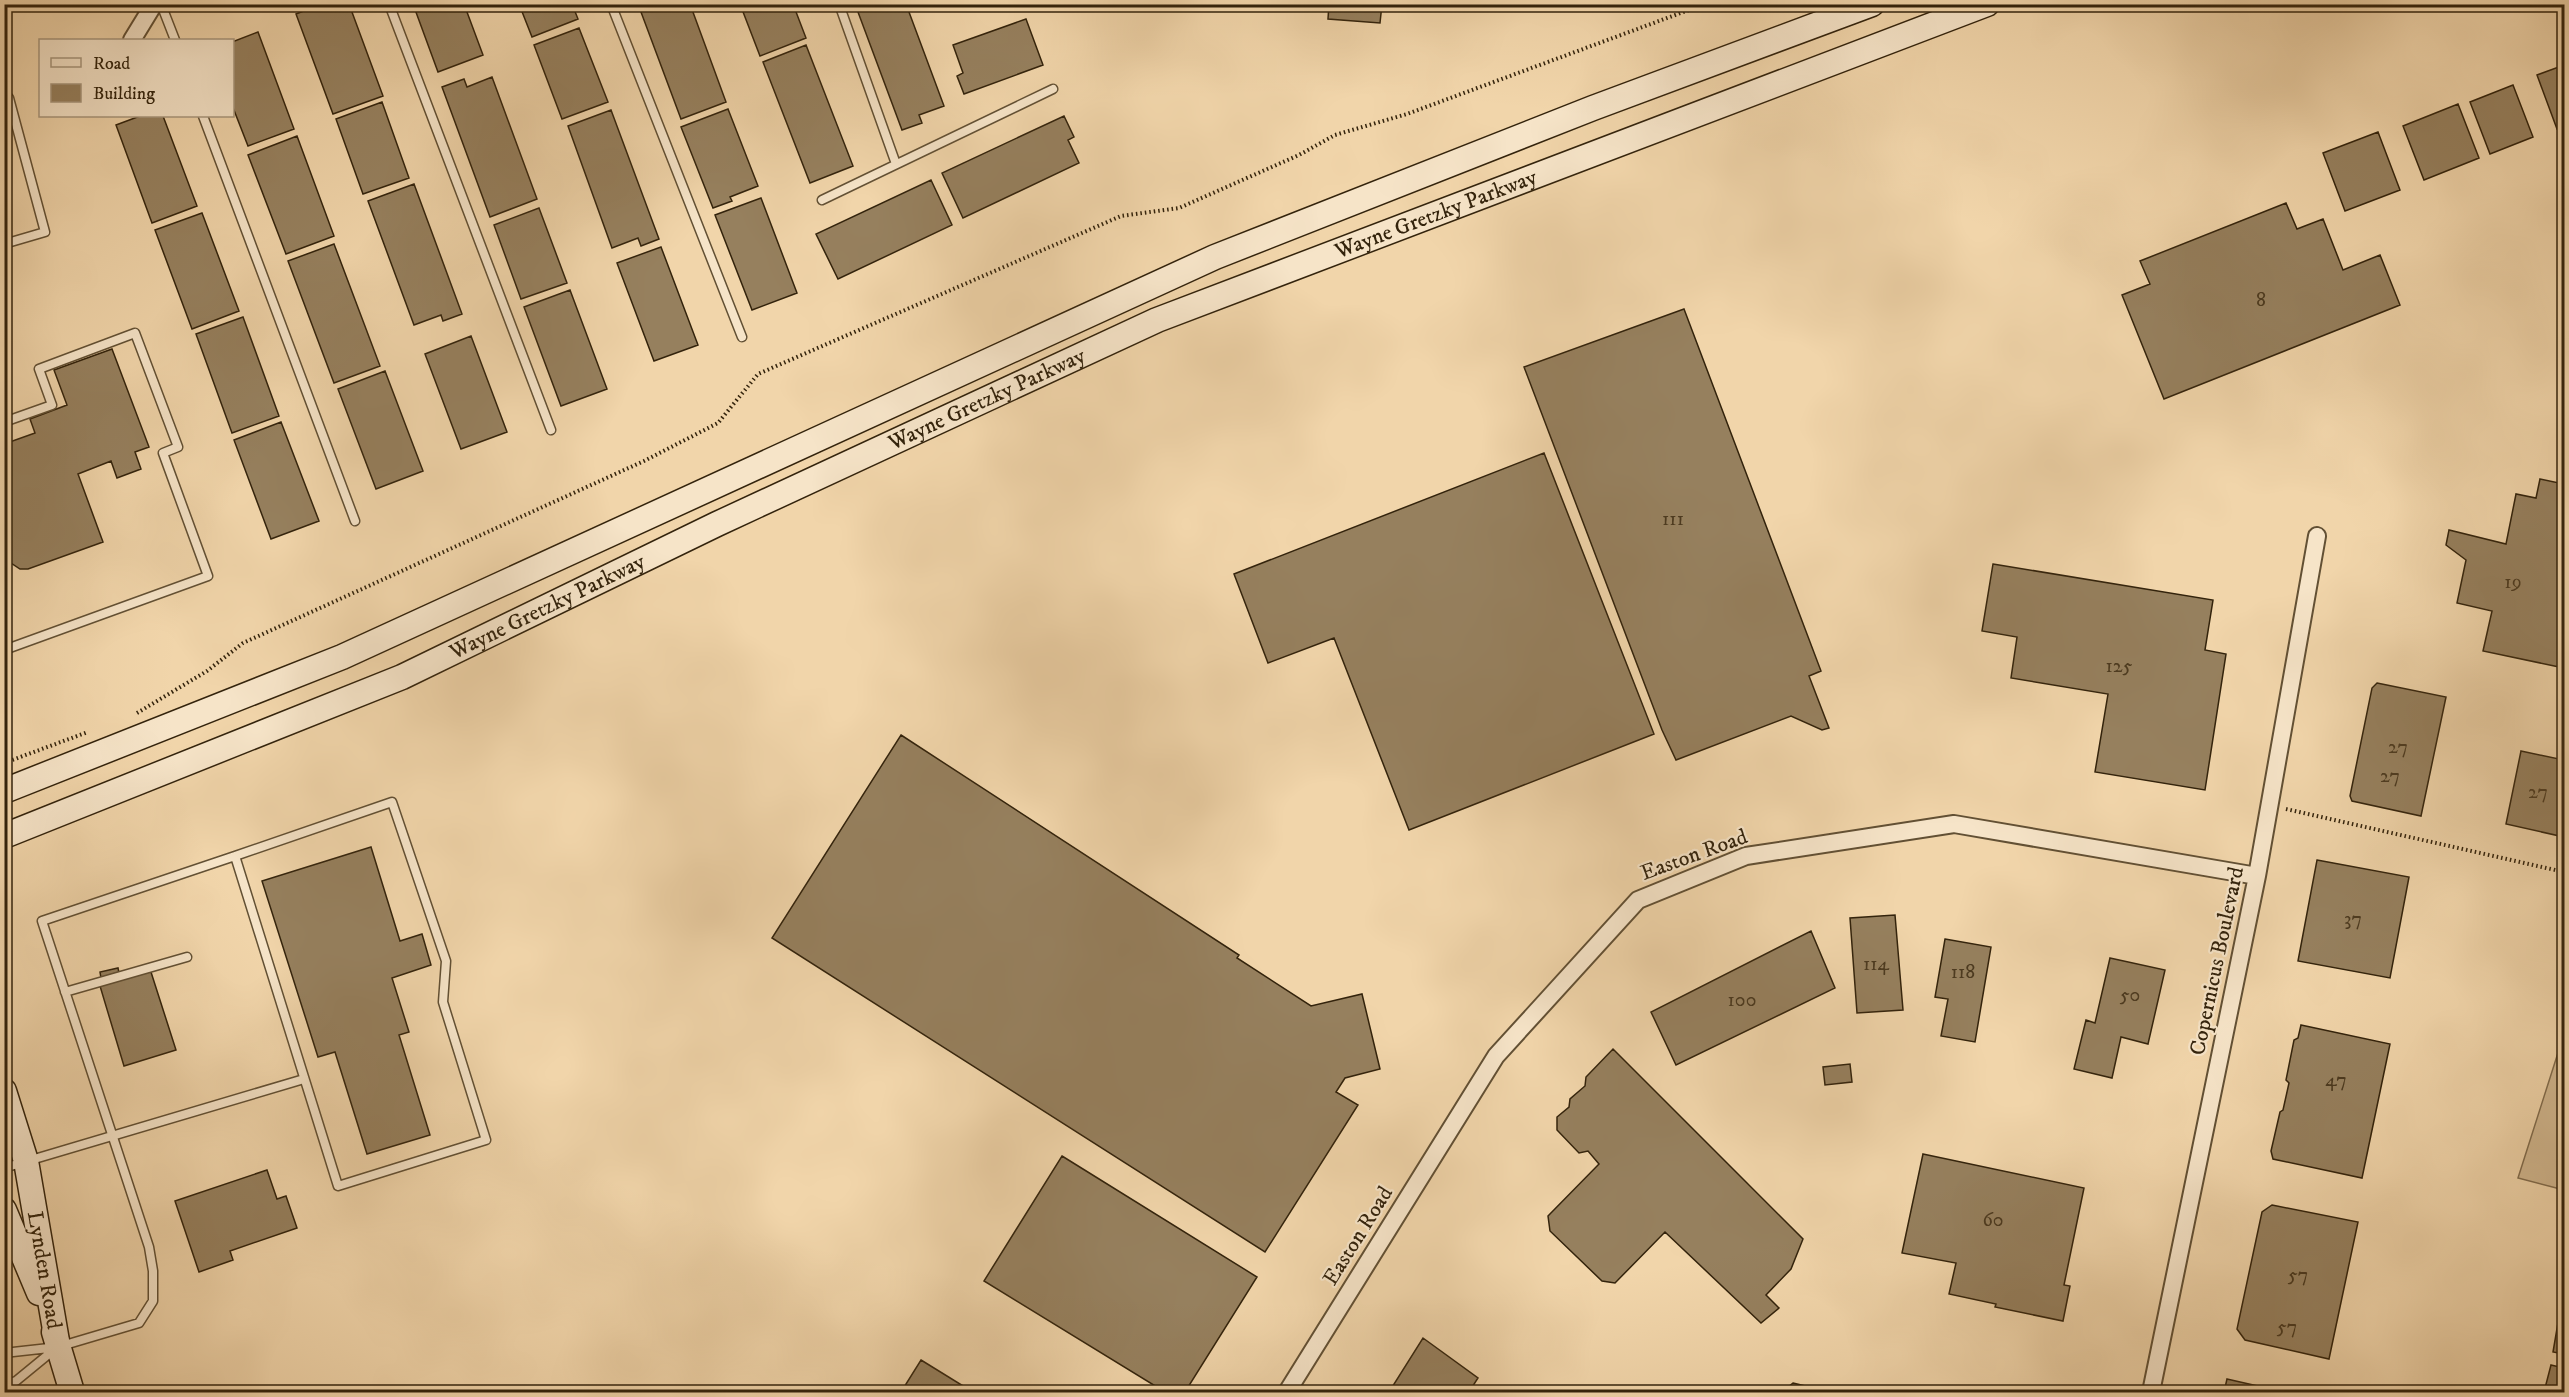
<svg xmlns="http://www.w3.org/2000/svg" width="2569" height="1397" font-family="'IM FELL DW Pica',serif">
<style>
.green{fill:#d1b78f;stroke:#826d4e;stroke-width:1.5}
.building{fill:#96805e;stroke:#33230c;stroke-width:1.5}
.lines{fill:none;stroke-linecap:round;stroke-linejoin:round}
.service-casing{stroke:#625034;stroke-width:11}
.minor-casing{stroke:#625034;stroke-width:20}
.secondary-casing{stroke:#33230c;stroke-width:27}
.path{stroke:#33230c;stroke-width:4;stroke-dasharray:1.5 3;stroke-linecap:butt}
.service{stroke:#f6e4c8;stroke-width:8}
.minor{stroke:#f6e4c8;stroke-width:16}
.secondary{stroke:#f6e4c8;stroke-width:24}
.labels{text-anchor:middle;dominant-baseline:central;stroke-width:4.5;stroke-linejoin:round;paint-order:stroke}
.number-label{font-size:20px;fill:#4c3a20}
.street-label{font-size:22px;fill:#33230c;stroke:#f6e4c8}
</style>
<rect width="100%" height="100%" fill="#f1d5aa"/>
<filter id="stains"><feTurbulence type="fractalNoise" baseFrequency=".00333" numOctaves="4"/><feColorMatrix values="0 0 0 0 .2 0 0 0 0 .09 0 0 0 0 .02 0 0 0 .5 -.17"/></filter>
<radialGradient id="worn" r=".72"><stop offset=".6" stop-color="#630" stop-opacity="0"/><stop offset="1" stop-color="#630" stop-opacity=".3"/></radialGradient>
<path class="green" d="M 2564,1034 L 2564,1190 L 2518,1178 Z"/>
<path class="building" d="M 321,4 L 349,4 L 383,96 L 333,114 L 296,14 Z
M 413,4 L 464,4 L 483,55 L 438,72 Z
M 519,4 L 572,4 L 578,19 L 532,37 Z
M 638,4 L 690,4 L 726,102 L 681,119 Z
M 740,4 L 793,4 L 806,38 L 760,56 Z
M 855,4 L 906,4 L 944,106 L 919,115 L 922,123 L 902,130 Z
M 1329,4 L 1382,4 L 1380,23 L 1328,19 Z
M 1026,19 L 1043,65 L 964,94 L 957,76 L 963,73 L 953,45 Z
M 579,28 L 608,102 L 562,119 L 534,45 Z
M 258,32 L 294,129 L 248,146 L 232,105 L 232,42 Z
M 806,45 L 853,166 L 810,183 L 763,62 Z
M 2564,65 L 2564,126 L 2557,129 L 2537,75 Z
M 492,77 L 537,199 L 490,217 L 442,87 L 464,79 L 467,87 Z
M 2513,85 L 2533,137 L 2490,154 L 2470,102 Z
M 382,102 L 409,178 L 363,194 L 336,119 Z
M 2458,104 L 2479,158 L 2424,180 L 2403,126 Z
M 728,109 L 758,186 L 730,197 L 732,201 L 713,208 L 681,127 Z
M 611,110 L 659,239 L 641,246 L 638,238 L 612,248 L 568,126 Z
M 140,116 L 163,116 L 197,206 L 152,223 L 116,125 Z
M 1064,116 L 1074,137 L 1068,140 L 1079,163 L 963,218 L 942,173 Z
M 2378,132 L 2400,190 L 2345,211 L 2323,153 Z
M 297,136 L 334,236 L 286,254 L 248,155 Z
M 931,180 L 952,225 L 838,279 L 816,234 Z
M 414,184 L 462,314 L 443,321 L 441,315 L 414,325 L 368,201 Z
M 761,198 L 797,293 L 752,310 L 715,215 Z
M 2286,203 L 2297,229 L 2323,219 L 2343,270 L 2380,255 L 2400,305 L 2164,399 L 2122,295 L 2150,284 L 2140,261 Z
M 539,208 L 567,283 L 521,299 L 494,225 Z
M 202,213 L 239,311 L 192,329 L 155,230 Z
M 334,244 L 380,366 L 334,383 L 288,261 Z
M 661,247 L 698,345 L 654,361 L 617,263 Z
M 570,290 L 607,389 L 561,406 L 524,307 Z
M 1684,309 L 1821,671 L 1809,676 L 1829,728 L 1822,730 L 1791,716 L 1676,760 L 1662,730 L 1524,367 Z
M 243,317 L 279,416 L 232,433 L 196,334 Z
M 471,336 L 507,432 L 461,449 L 425,354 Z
M 112,349 L 149,447 L 135,452 L 141,469 L 117,478 L 111,461 L 78,474 L 103,542 L 28,569 L 20,569 L 11,563 L 4,545 L 4,444 L 35,433 L 30,419 L 67,405 L 54,370 Z
M 385,371 L 423,471 L 376,489 L 338,389 Z
M 281,422 L 319,521 L 271,539 L 234,440 Z
M 1544,453 L 1654,734 L 1409,830 L 1334,638 L 1268,663 L 1234,574 Z
M 2540,479 L 2564,484 L 2564,668 L 2483,651 L 2492,611 L 2457,603 L 2466,560 L 2446,545 L 2449,530 L 2506,544 L 2516,494 L 2536,498 Z
M 1993,564 L 2213,600 L 2205,650 L 2226,654 L 2205,790 L 2095,772 L 2108,694 L 2011,678 L 2017,637 L 1982,631 Z
M 2377,683 L 2446,697 L 2421,816 L 2352,801 L 2350,796 L 2372,688 Z
M 901,735 L 1239,955 L 1237,958 L 1311,1006 L 1362,994 L 1380,1069 L 1345,1078 L 1336,1092 L 1358,1105 L 1265,1252 L 772,938 Z
M 2521,751 L 2564,760 L 2564,837 L 2506,824 Z
M 371,847 L 400,941 L 422,934 L 431,965 L 392,978 L 409,1032 L 399,1035 L 430,1135 L 367,1154 L 335,1052 L 318,1057 L 262,881 Z
M 2317,860 L 2409,877 L 2390,978 L 2298,961 Z
M 1895,915 L 1903,1010 L 1857,1013 L 1850,918 Z
M 1811,931 L 1835,988 L 1676,1065 L 1651,1012 Z
M 1945,939 L 1991,947 L 1975,1042 L 1941,1036 L 1948,999 L 1935,997 Z
M 2110,958 L 2165,970 L 2148,1044 L 2121,1037 L 2112,1078 L 2074,1069 L 2086,1020 L 2095,1023 Z
M 118,968 L 120,978 L 150,969 L 176,1050 L 124,1066 L 100,986 L 102,984 L 100,972 Z
M 2301,1025 L 2390,1044 L 2362,1178 L 2273,1159 L 2271,1151 L 2280,1112 L 2283,1110 L 2289,1083 L 2286,1080 L 2294,1040 L 2298,1038 Z
M 1613,1049 L 1803,1239 L 1791,1269 L 1766,1295 L 1779,1308 L 1761,1323 L 1665,1232 L 1615,1283 L 1602,1281 L 1550,1231 L 1548,1216 L 1599,1164 L 1588,1151 L 1579,1153 L 1557,1130 L 1557,1117 L 1569,1107 L 1570,1099 L 1585,1086 L 1586,1077 Z
M 1850,1064 L 1852,1082 L 1825,1085 L 1823,1067 Z
M 1923,1154 L 2084,1188 L 2064,1285 L 2070,1286 L 2063,1321 L 1995,1307 L 1996,1304 L 1949,1294 L 1956,1263 L 1902,1253 Z
M 1062,1156 L 1257,1277 L 1185,1392 L 1165,1392 L 984,1281 Z
M 267,1170 L 277,1199 L 286,1196 L 297,1228 L 230,1251 L 233,1260 L 199,1272 L 175,1201 Z
M 2272,1205 L 2358,1222 L 2329,1359 L 2245,1340 L 2237,1329 L 2262,1212 Z
M 2560,1311 L 2564,1312 L 2564,1354 L 2553,1352 Z
M 1423,1338 L 1478,1378 L 1469,1392 L 1389,1392 Z
M 921,1360 L 973,1392 L 901,1392 Z
M 2551,1365 L 2564,1368 L 2564,1392 L 2544,1392 Z
M 2227,1379 L 2284,1392 L 2224,1392 Z
M 1793,1383 L 1830,1392 L 1782,1392 Z"/>
<g class="lines">
<g class="service-casing">
<path id="service" d="M 161,4 L 175,40
M 389,4 L 551,430
M 611,4 L 742,337
M 839,4 L 896,164
M 4,92 L 9,98 L 45,232 L 4,244
M 203,116 L 355,521
M 822,200 L 1053,89
M 4,422 L 52,405 L 39,369 L 135,333 L 178,447 L 163,453 L 208,576 L 4,650
M 65,992 L 187,957
M 4,1168 L 304,1079
M 4,1353 L 58,1347 L 139,1323 L 153,1301 L 153,1271 L 149,1247 L 42,921 L 235,856 L 338,1186 L 486,1140 L 443,1002 L 446,961 L 392,802 L 235,856
M 4,1385 L 16,1381 L 55,1349"/>
</g>
<g class="minor-casing">
<path id="minor" d="M 132,40 L 154,4
M 1287,1392 L 1496,1056 L 1638,900 L 1746,856 L 1954,824 L 2257,876
M 2151,1392 L 2257,876 L 2317,536"/>
</g>
<g class="secondary-casing">
<g id="secondary">
<path d="M 4,791 L 342,657 L 1215,257 L 1593,108 L 1872,4"/>
<path id="s1" d="M 4,836 L 402,677 L 717,524 L 1157,320 L 1987,4"/>
<path id="s2" d="M 4,1091 L 26,1161 L 58,1347"/>
<path d="M 4,1210 L 39,1293"/>
<path d="M 54,1332 L 72,1392"/>
</g>
</g>
<path class="path" d="M 137,713 L 207,671 L 243,643 L 644,461 L 718,423 L 758,374 L 1121,216 L 1179,208 L 1299,155 L 1335,135 L 1407,114 L 1705,4
M 4,763 L 88,732
M 2286,809 L 2564,872"/>
<use href="#service" class="service"/>
<use href="#minor" class="minor"/>
<use href="#secondary" class="secondary"/>
</g>
<g class="labels">
<g class="number-label">
<text x="2261" y="300">8</text>
<text x="1673" y="519">111</text>
<text x="2513" y="582">19</text>
<text x="2119" y="666">125</text>
<text x="2398" y="747">27</text>
<text x="2390" y="776">27</text>
<text x="2538" y="792">27</text>
<text x="2353" y="919">37</text>
<text x="1876" y="964">114</text>
<text x="1963" y="972">118</text>
<text x="2130" y="995">50</text>
<text x="1742" y="1000">100</text>
<text x="2336" y="1080">47</text>
<text x="1993" y="1220">60</text>
<text x="2298" y="1275">57</text>
<text x="2287" y="1327">57</text>
</g>
<g class="street-label">
<text stroke="none"><textPath href="#s1" startOffset="1562">Wayne Gretzky Parkway</textPath></text>
<text stroke="none"><textPath href="#s1" startOffset="1076">Wayne Gretzky Parkway</textPath></text>
<text stroke="none"><textPath href="#s1" startOffset="590">Wayne Gretzky Parkway</textPath></text>
<text transform="translate(1694 855) rotate(-20)">Easton Road</text>
<text transform="translate(2217 961) rotate(-78)">Copernicus Boulevard</text>
<text transform="translate(1358 1236) rotate(-58)">Easton Road</text>
<text stroke="none"><textPath href="#s2" startOffset="184">Lynden Road</textPath></text>
</g>
</g>
<rect width="2569" height="1397" fill="none" stroke="#f1d5aa" stroke-width="24"/>
<rect x="6" y="6" width="2557" height="1385" fill="none" stroke="#33230c" stroke-width="3"/>
<rect x="12" y="12" width="2545" height="1373" fill="none" stroke="#33230c" stroke-width="1.5"/>
<rect x="39" y="39" width="195" height="78" fill="#f6e4c8" stroke="#a8977d" stroke-width="1.5"/>
<rect x="51" y="58" width="30" height="9" fill="#f6e4c8" stroke="#a8977d" stroke-width="1.5"/>
<text x="93" y="69" font-size="18" fill="#33230c">Road</text>
<rect x="51" y="84" width="30" height="18" fill="#96805e" stroke="#a8977d" stroke-width="1.5"/>
<text x="93" y="99" font-size="18" fill="#33230c">Building</text>
<rect width="100%" height="100%" filter="url(#stains)"/>
<rect width="100%" height="100%" fill="url(#worn)"/>
</svg>
